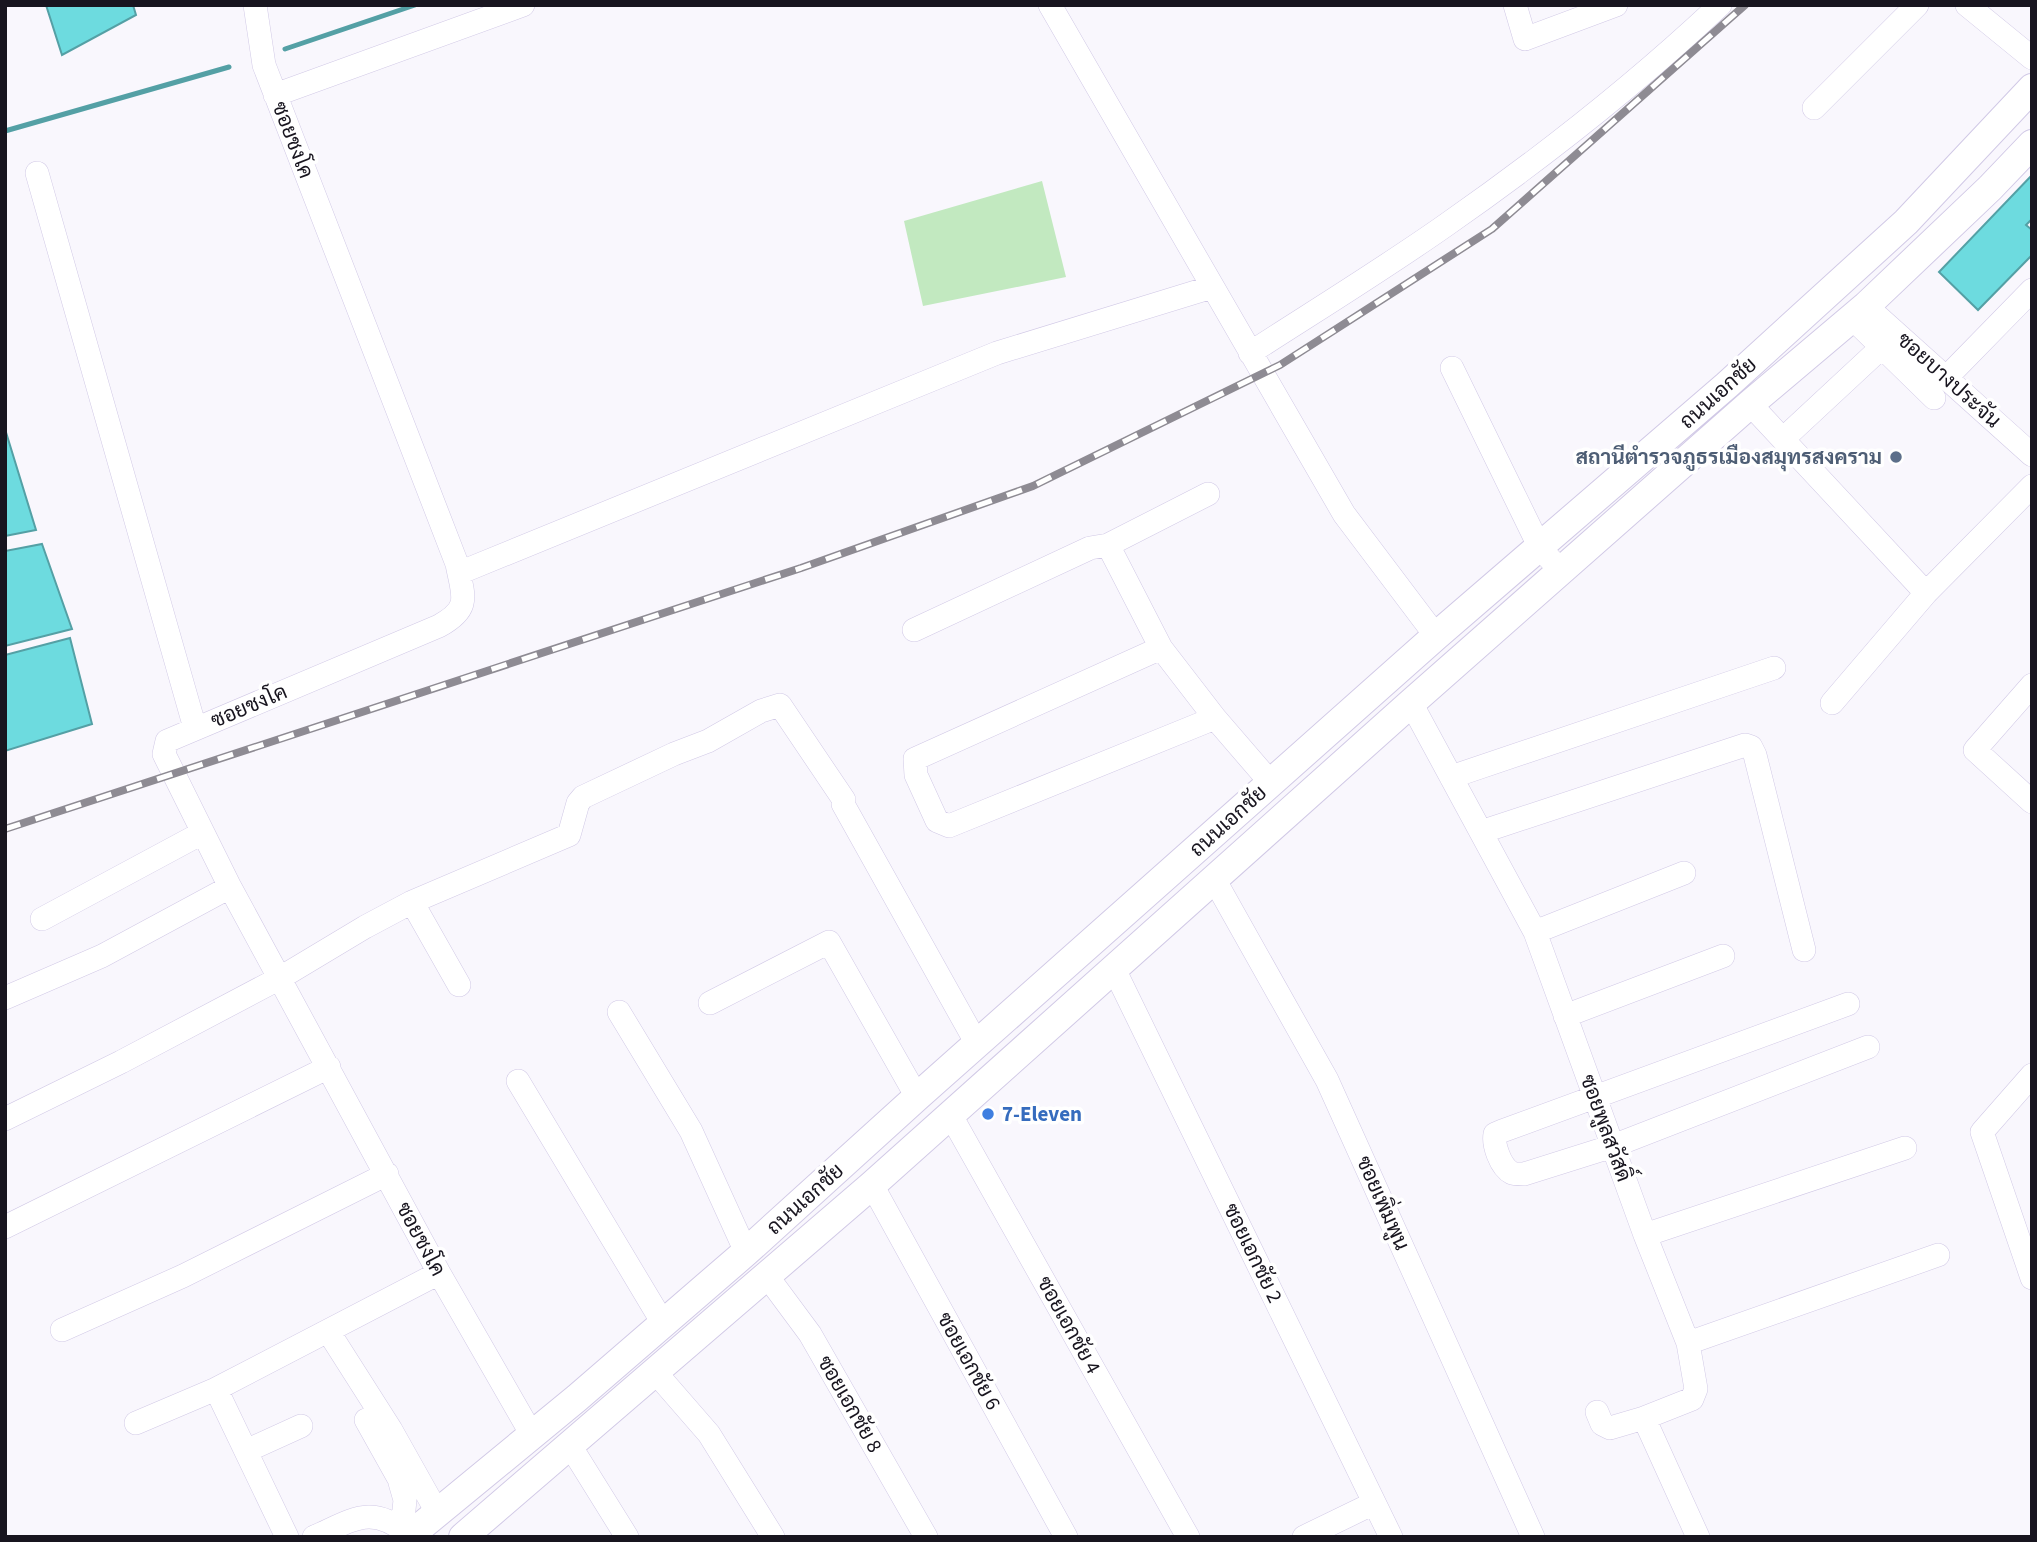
<svg xmlns="http://www.w3.org/2000/svg" width="2037" height="1542" font-family="'Source Sans 3',Sarabun,sans-serif">
<style>
.green{fill:#c2e9c0}
.water{fill:#6ddbdf;stroke:#54a0a5;stroke-width:2}
.lines{fill:none;stroke-linecap:round;stroke-linejoin:round}
.stream{stroke:#54a0a5;stroke-width:5}
.minor-casing{stroke:#d1c9e6;stroke-width:24}
.major-casing{stroke:#d1c9e6;stroke-width:30}
.minor{stroke:#fff;stroke-width:23}
.major{stroke:#fff;stroke-width:28}
.rail-casing{stroke:#8e8b93;stroke-width:8}
.rail{stroke:#fff;stroke-width:5;stroke-dasharray:16;stroke-linecap:butt}
.service-dot{fill:#5c6f8a;stroke:#fff;stroke-width:2.5}
.shop-dot{fill:#3f7fe0;stroke:#fff;stroke-width:2.5}
.labels{text-anchor:middle;dominant-baseline:central;stroke-width:7;stroke-linejoin:round;paint-order:stroke}
.street-label{font-size:21px;fill:#18151f;stroke:#fff}
.service-label{font-size:21px;font-weight:bold;fill:#4e5e75;stroke:#fff;text-anchor:end}
.shop-label{font-size:21px;font-weight:bold;fill:#366cbe;stroke:#fff;text-anchor:start}
</style>
<rect width="100%" height="100%" fill="#f9f7fd"/>
<path class="green" d="M 1042,181 L 1066,277 L 923,306 L 904,221 Z"/>
<path class="water" d="M 46,5 L 133,5 L 136,15 L 62,55 Z
M 2032,175 L 2032,219 L 2026,225 L 2032,230 L 2032,255 L 1978,310 L 1939,272 Z
M 5,429 L 36,530 L 5,536 Z
M 42,544 L 72,629 L 5,646 L 5,551 Z
M 70,638 L 92,724 L 5,751 L 5,655 Z"/>
<g class="lines">
<path class="stream" d="M 285,49 L 415,5
M 5,131 L 229,67"/>
<g class="minor-casing">
<path id="minor" d="M 255,5 L 264,65 L 457,564 C 463,596 472,608 439,626 L 167,741 L 164,754 L 230,887 L 439,1273 L 532,1435
M 1050,5 L 1344,514 L 1436,636
M 1515,5 L 1525,39 L 1616,5
M 1967,5 L 2032,58
M 275,95 L 523,5
M 1814,108 L 1917,5
M 37,173 L 195,728
M 1866,306 L 2032,455
M 1852,318 L 1934,398
M 1250,353 C 1315,311 1382,270 1446,225 C 1542,158 1635,85 1720,5
M 1452,368 L 1540,548 L 1561,571
M 1946,378 L 2032,290
M 1750,404 L 1926,593
M 1783,439 L 1882,347
M 1108,545 L 1161,648 L 1215,718 L 1271,783
M 459,573 L 997,353 L 1212,287
M 914,630 L 1090,548 L 1108,545 L 1208,494
M 1161,648 L 915,759 L 916,775 L 937,821 L 949,826 L 1215,718
M 2032,685 L 1975,750 L 2032,802
M 1411,703 L 1535,932 L 1645,1235 L 1688,1343 L 1696,1389 L 1692,1399 L 1644,1418 L 1698,1537
M 1832,703 L 1926,593 L 2032,486
M 1451,777 L 1774,668
M 1481,832 L 1745,745 L 1751,747 L 1755,755 L 1804,950
M 1214,879 L 1327,1080 L 1533,1537
M 412,902 L 459,985
M 42,919 L 202,833
M 1535,932 L 1684,873
M 1114,969 L 1391,1537
M 5,998 L 102,956 L 230,887
M 710,1003 L 829,942 L 917,1097
M 1848,1004 L 1502,1131 L 1495,1134 C 1493,1144 1500,1167 1512,1173 C 1514,1174 1521,1174 1524,1174 L 1613,1146 L 1868,1047
M 619,1012 L 691,1131 L 746,1252
M 1565,1016 L 1723,956
M 2032,1075 L 1982,1132 L 2032,1278
M 518,1081 L 663,1323
M 950,1114 L 1188,1537
M 5,1119 L 121,1062 L 280,978 L 365,927 L 412,902 L 569,835 L 578,803 L 583,797 L 674,754 L 708,741 L 761,711 L 780,705 L 844,800 L 843,804 L 977,1044
M 872,1185 L 1066,1537
M 5,1227 L 329,1067
M 1645,1235 L 1905,1148
M 767,1276 L 810,1334 L 926,1537
M 62,1330 L 183,1276 L 387,1174
M 328,1331 L 391,1430 L 437,1512
M 1688,1343 L 1938,1255
M 656,1373 L 709,1434 L 773,1537
M 216,1389 L 287,1537
M 1597,1412 L 1602,1424 L 1610,1428 L 1644,1418
M 366,1420 L 399,1479 L 405,1500 L 402,1529
M 136,1423 L 216,1389 L 439,1273
M 571,1447 L 627,1537
M 246,1451 L 301,1426
M 314,1537 C 355,1519 371,1504 410,1535
M 1304,1537 L 1374,1503"/>
</g>
<g class="major-casing">
<path id="major" d="M 408,1537 L 577,1398 L 746,1252 L 917,1097 L 1436,636 L 1727,385 L 1906,222 L 2032,88
M 463,1537 L 872,1185 L 1411,703 L 1750,404 L 1866,306 L 1990,188 L 2032,144"/>
</g>
<use href="#minor" class="minor"/>
<use href="#major" class="major"/>
<g class="rail-casing">
<path id="rail" d="M 5,829 L 801,568 L 1033,486 L 1280,365 L 1492,229 L 1745,5"/>
</g>
<use href="#rail" class="rail"/>
</g>
<circle class="service-dot" cx="1896" cy="457" r="7"/>
<circle class="shop-dot" cx="988" cy="1114" r="7"/>
<g class="labels">
<g class="street-label">
<text transform="translate(293 140) rotate(69)">ซอยชงโค</text>
<text transform="translate(1949 380) rotate(42)">ซอยบางประจัน</text>
<text transform="translate(1718 393) rotate(-42)">ถนนเอกชัย</text>
<text transform="translate(249 706) rotate(-23)">ซอยชงโค</text>
<text transform="translate(1228 821) rotate(-42)">ถนนเอกชัย</text>
<text transform="translate(1606 1128) rotate(70)">ซอยพูลสวัสดิ์</text>
<text transform="translate(805 1199) rotate(-42)">ถนนเอกชัย</text>
<text transform="translate(1383 1203) rotate(66)">ซอยเพิ่มพูน</text>
<text transform="translate(421 1239) rotate(62)">ซอยชงโค</text>
<text transform="translate(1253 1253) rotate(64)">ซอยเอกชัย 2</text>
<text transform="translate(1069 1325) rotate(61)">ซอยเอกชัย 4</text>
<text transform="translate(969 1361) rotate(61)">ซอยเอกชัย 6</text>
<text transform="translate(850 1404) rotate(60)">ซอยเอกชัย 8</text>
</g>
<g class="service-label">
<text x="1882" y="457">สถานีตำรวจภูธรเมืองสมุทรสงคราม</text>
</g>
<g class="shop-label">
<text x="1002" y="1114">7-Eleven</text>
</g>
</g>
<rect width="2037" height="1542" fill="none" stroke="#18151f" stroke-width="14"/>
</svg>
